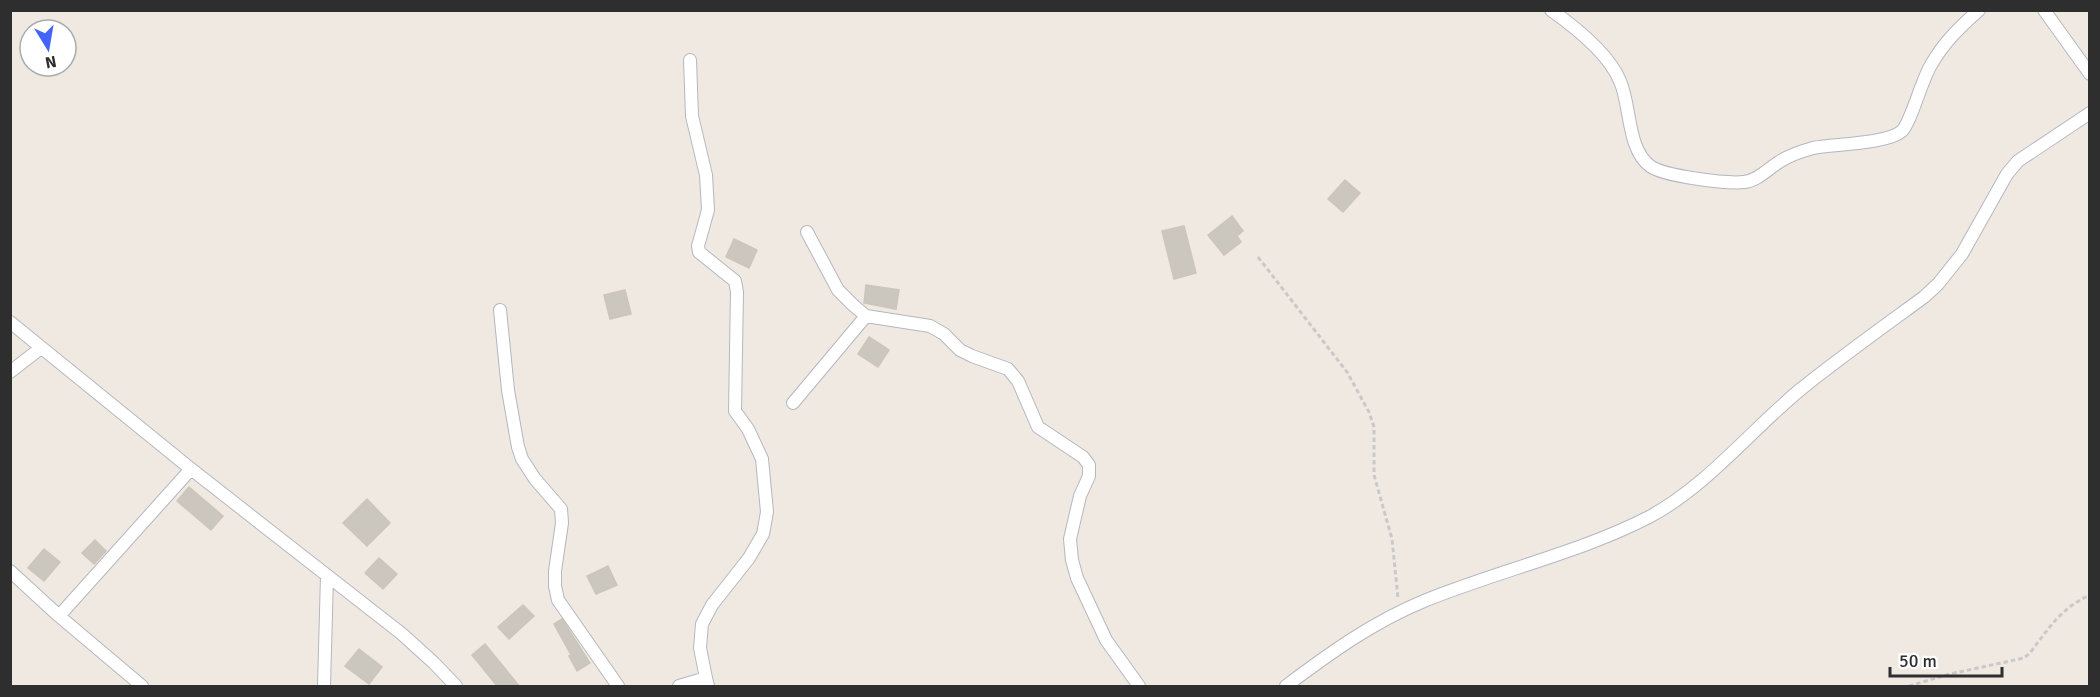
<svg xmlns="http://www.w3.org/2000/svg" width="2100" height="697" font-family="Signika,sans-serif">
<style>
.building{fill:#cbc7bf;stroke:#cbc5ba;stroke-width:1.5}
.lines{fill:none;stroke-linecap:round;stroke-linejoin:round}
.street-casing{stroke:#b4b7c1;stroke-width:14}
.path{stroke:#c9c9c9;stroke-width:3;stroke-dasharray:4.5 3;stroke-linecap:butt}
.street{stroke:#fff;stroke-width:12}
</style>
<rect width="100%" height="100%" fill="#efe9e1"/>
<path class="building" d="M 1345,180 L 1360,193 L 1343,212 L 1328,199 Z
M 1232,216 L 1243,231 L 1237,236 L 1241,242 L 1224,255 L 1208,235 Z
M 1184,226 L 1196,273 L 1174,279 L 1162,231 Z
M 734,239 L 757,250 L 749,268 L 726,257 Z
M 866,285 L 899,290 L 896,309 L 864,303 Z
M 625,290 L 631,314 L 610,319 L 604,295 Z
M 869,337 L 889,350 L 878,367 L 858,354 Z
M 189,487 L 223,516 L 211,530 L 177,501 Z
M 367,499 L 390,523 L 367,546 L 343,523 Z
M 95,540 L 106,551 L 94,564 L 82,553 Z
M 44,549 L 60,562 L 44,581 L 28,568 Z
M 379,558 L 397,574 L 383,589 L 365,573 Z
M 608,566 L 617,585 L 596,594 L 587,576 Z
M 523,605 L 534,616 L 509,639 L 498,627 Z
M 562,619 L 590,663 L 577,671 L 569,656 L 571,655 L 554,624 Z
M 485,644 L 520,687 L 498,687 L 472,655 Z
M 359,649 L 382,667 L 369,684 L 345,666 Z"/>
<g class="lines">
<g class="street-casing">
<path id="street" d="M 1551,10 C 1575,27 1609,54 1620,81 C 1631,106 1627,149 1650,166 C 1663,176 1727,184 1744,182 C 1757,181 1768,169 1779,162 C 1788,156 1802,151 1813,148 C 1834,144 1887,144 1902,131 C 1911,122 1922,79 1931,65 C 1944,42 1960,27 1979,10
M 2044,10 L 2090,74
M 690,60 L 692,116 L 706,175 L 708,210 L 698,246 L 699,252 L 735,281 L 737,292 L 735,411 L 748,429 L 762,459 L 767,512 L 763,534 L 749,558 L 712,605 L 702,624 L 700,648 L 706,678
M 807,232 L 838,290 L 853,305 L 866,316 L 930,326 L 944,334 L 960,350 L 972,356 L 1008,369 L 1018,381 L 1038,427 L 1083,457 L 1089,465 L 1089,476 L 1080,496 L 1070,539 L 1072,560 L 1077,578 L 1106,640 L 1139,686
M 500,310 L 508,390 L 518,447 L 522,459 L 535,479 L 561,509 L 562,523 L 555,571 L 555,586 L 558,600 L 618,686
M 10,322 L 191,469 L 402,634 L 434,663 L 456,686
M 10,372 L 41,348
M 793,403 L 866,316
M 10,571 L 59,616 L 142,686
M 59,616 L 191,469
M 324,686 L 327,576
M 679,686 L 706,678 L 708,686
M 1286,686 C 1330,653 1373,622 1424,601 C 1497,571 1579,553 1649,517 C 1706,487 1751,430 1801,389 C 1841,357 1883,327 1924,297 L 1938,284 L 1962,254 L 2007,174 L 2018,161 L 2090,113"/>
</g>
<path class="path" d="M 1258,257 L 1347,372 L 1369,412 L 1374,427 L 1374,475 L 1392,539 L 1398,598
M 1909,686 L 1950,674 L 2024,658 L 2030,653 C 2048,629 2061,608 2090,595"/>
<use href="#street" class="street"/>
</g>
<rect width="2100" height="697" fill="none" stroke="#2e2e2e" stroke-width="24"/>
<g transform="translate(48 48) rotate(169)"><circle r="28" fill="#ffffff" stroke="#ababab" stroke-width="1.5"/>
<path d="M0-4.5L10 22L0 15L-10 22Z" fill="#4264fb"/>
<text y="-9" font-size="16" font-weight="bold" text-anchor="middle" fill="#2e2e2e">N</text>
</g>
<path d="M1890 667v9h112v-9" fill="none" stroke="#2e2e2e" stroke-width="3"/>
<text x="1899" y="667" font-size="18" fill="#2e2e2e" stroke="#ffffff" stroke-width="4.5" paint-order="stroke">50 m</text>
</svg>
